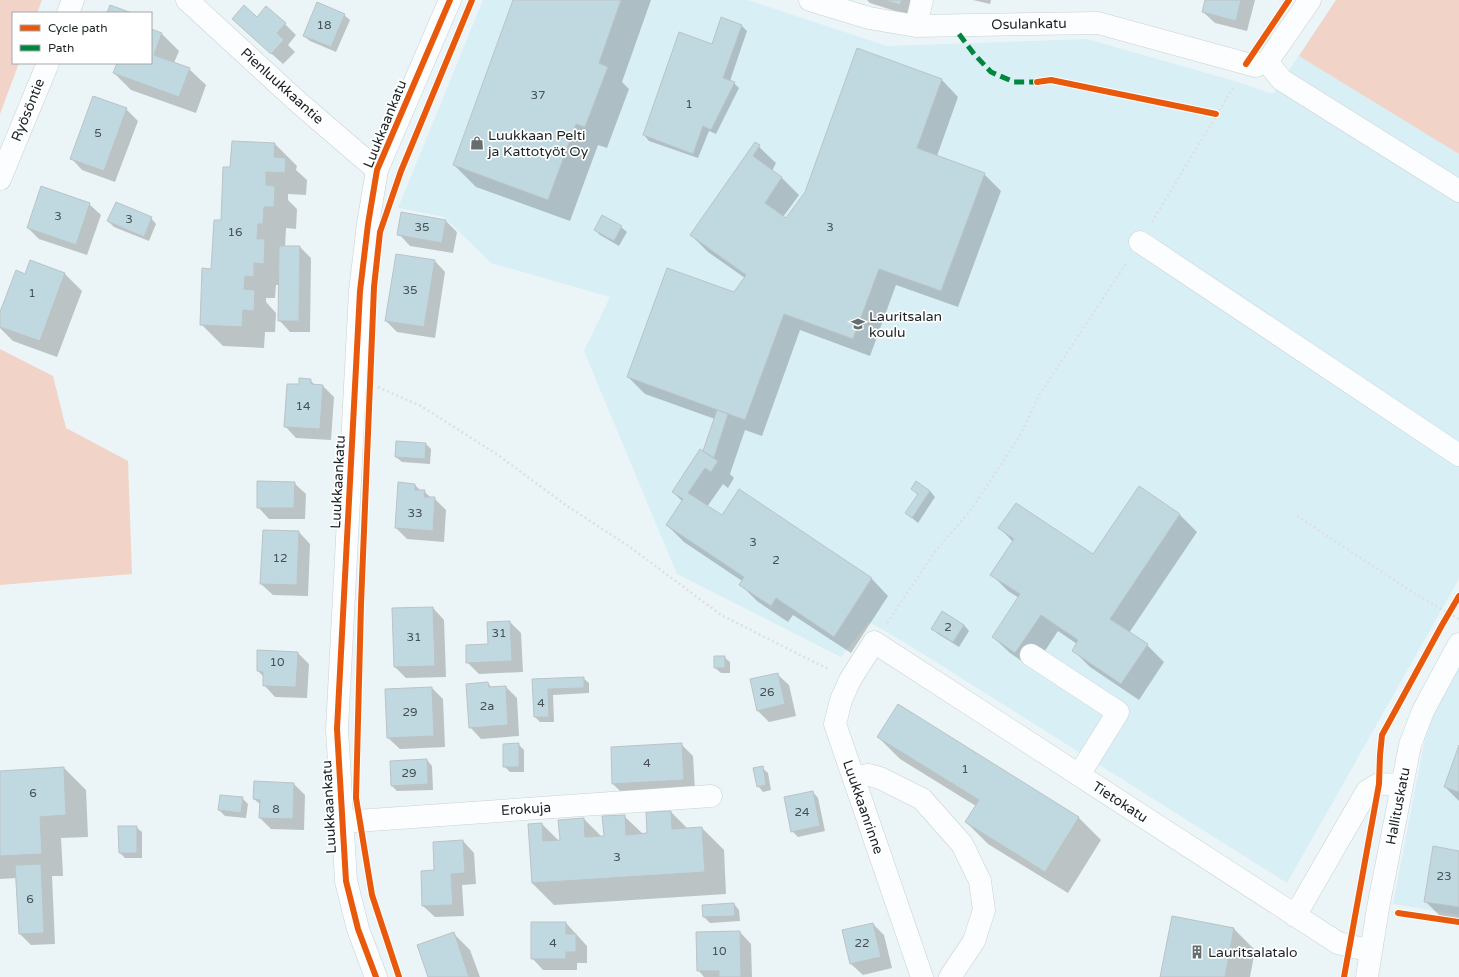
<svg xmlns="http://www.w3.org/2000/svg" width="1459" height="977" font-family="'Varela Round',sans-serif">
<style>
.built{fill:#d9eff6}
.green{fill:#f1d4c7}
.shadow{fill:#0003}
.building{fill:#c0d8df;stroke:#bbc3c6}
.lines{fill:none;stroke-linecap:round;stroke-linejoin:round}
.minor-casing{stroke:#c9d1d4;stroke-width:23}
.path{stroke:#dde0e1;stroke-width:2.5;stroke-dasharray:2 3;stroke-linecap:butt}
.minor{stroke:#fcfdfe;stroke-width:22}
.quiet{stroke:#00873e;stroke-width:5;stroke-dasharray:10 5;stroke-linecap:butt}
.cycleway-casing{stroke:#fff;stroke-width:8}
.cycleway{stroke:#e8590c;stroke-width:6}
.labels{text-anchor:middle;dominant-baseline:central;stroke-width:3.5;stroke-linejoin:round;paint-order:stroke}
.number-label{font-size:12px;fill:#455155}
.street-label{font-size:14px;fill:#1c2427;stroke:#fff}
.poi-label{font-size:14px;fill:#1c2427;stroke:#fff;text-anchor:start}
</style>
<rect width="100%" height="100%" fill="#ebf4f7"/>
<path class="built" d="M 483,0 L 748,0 L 887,46 L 1087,39 L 1238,82 L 1273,94 L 1336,0 L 1459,0 L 1459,579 L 1287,883 L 904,642 L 869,622 L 841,657 L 677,574 L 584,351 L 610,297 L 491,263 L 444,217 L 398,208 Z
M 1459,664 L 1459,915 L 1393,904 L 1429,717 Z"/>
<path class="green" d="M 0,0 L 42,0 L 37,13 L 13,13 L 13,63 L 19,63 L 0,114 Z
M 1336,0 L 1459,0 L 1459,154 L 1299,56 Z
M 0,349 L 53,376 L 66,428 L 128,461 L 132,574 L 0,585 Z"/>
<path class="shadow" d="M 514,0 L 651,0 L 622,82 L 629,89 L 607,148 L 598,145 L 570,221 L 476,187 L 454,165 Z
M 867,0 L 916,0 L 911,16 L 870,3 Z
M 973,0 L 991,0 L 990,4 Z
M 1206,0 L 1255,0 L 1247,31 L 1215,23 L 1203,12 Z
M 344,15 L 350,20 L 336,52 L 310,41 L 304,36 Z
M 257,18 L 285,24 L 296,35 L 288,45 L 295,52 L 283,64 L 245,30 Z
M 742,26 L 747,31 L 730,81 L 734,83 L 739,88 L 716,134 L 709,131 L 698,158 L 649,141 L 644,135 L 713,46 Z
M 151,30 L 162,34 L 179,51 L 174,63 L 189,69 L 206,85 L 196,113 L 131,90 L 114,73 L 118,63 L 151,63 Z
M 942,80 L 958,97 L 937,156 L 984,174 L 1001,191 L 958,307 L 896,285 L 870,356 L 800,330 L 762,436 L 745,430 L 730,474 L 734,478 L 728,488 L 723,484 L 707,507 L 722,517 L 739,491 L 872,579 L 888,596 L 851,653 L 793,615 L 788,622 L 757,601 L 740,584 L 742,581 L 684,542 L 667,525 L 683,502 L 673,492 L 704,452 L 715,419 L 645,394 L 628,377 L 734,293 L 745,278 L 708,252 L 691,235 L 755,143 L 776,163 L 772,171 L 782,178 L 799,195 L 783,217 L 787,219 Z
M 126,109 L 138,121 L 115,182 L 82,170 L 71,158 Z
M 275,144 L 297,166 L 296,170 L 307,180 L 306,195 L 288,194 L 288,200 L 297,209 L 296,229 L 286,228 L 285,247 L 300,247 L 311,258 L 310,332 L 290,332 L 279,320 L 279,285 L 276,285 L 275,298 L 266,298 L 266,302 L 276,313 L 275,332 L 265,332 L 264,348 L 223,346 L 201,324 L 231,168 Z
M 89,204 L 101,215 L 87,255 L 39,239 L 28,228 Z
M 151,218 L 156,224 L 149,241 L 114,227 L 108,221 Z
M 446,221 L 457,232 L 453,253 L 410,246 L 399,234 Z
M 621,227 L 627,232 L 619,246 L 600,235 L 595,230 Z
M 434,260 L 445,272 L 435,338 L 397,332 L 386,321 Z
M 65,274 L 82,291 L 57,357 L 13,341 L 0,328 L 0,315 L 26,275 Z
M 310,380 L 316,386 L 323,386 L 334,397 L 331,440 L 296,438 L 285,426 L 300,385 Z
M 426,444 L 431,449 L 430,464 L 402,462 L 396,457 Z
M 294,483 L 306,494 L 305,519 L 269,519 L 258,507 Z
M 917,483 L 930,491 L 935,497 L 918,523 L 906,513 L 918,495 L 912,489 Z
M 415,485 L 421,491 L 424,491 L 431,498 L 434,498 L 446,510 L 444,542 L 407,539 L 396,528 Z
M 1139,488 L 1180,515 L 1197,532 L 1129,633 L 1147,645 L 1164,662 L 1139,700 L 1090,667 L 1073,650 L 1077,644 L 1058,631 L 1033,669 L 1010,653 L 993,637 L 1019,598 L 1008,591 L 991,574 L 1013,542 L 1000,528 L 1094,556 Z
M 299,532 L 310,544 L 308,596 L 273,595 L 261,584 Z
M 433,608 L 444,620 L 446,677 L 406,678 L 395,667 Z
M 943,612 L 964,625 L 969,631 L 959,647 L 938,634 L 933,629 Z
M 510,622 L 521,633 L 523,672 L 479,674 L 467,662 L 489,645 Z
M 298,653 L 309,664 L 307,698 L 275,697 L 264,685 L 264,677 L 258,671 Z
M 724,657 L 730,662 L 730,673 L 721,673 L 715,668 Z
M 777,674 L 789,685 L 796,716 L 769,722 L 758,711 L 751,680 Z
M 583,678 L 589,683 L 589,693 L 553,695 L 554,722 L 540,722 L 535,717 L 533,680 Z
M 488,683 L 492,688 L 506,687 L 517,698 L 519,736 L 481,739 L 470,727 Z
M 432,688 L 443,699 L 445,747 L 400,749 L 388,738 Z
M 898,705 L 1079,818 L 1101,840 L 1068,893 L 988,844 L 966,822 L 976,806 L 900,759 L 878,737 Z
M 518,744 L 524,750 L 524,772 L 510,772 L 504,766 Z
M 681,744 L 693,756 L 695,791 L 624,795 L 613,784 Z
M 1459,748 L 1459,801 L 1445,787 Z
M 427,760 L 432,766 L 433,790 L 397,791 L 392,786 Z
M 64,768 L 86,790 L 88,837 L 61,838 L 63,876 L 52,876 L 55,944 L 31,945 L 20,934 L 17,878 L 0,879 L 0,772 Z
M 762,768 L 768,773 L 771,790 L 763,792 L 758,786 Z
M 294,784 L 305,795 L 304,830 L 271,829 L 260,818 L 261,805 L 254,799 Z
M 813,792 L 818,798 L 825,831 L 798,837 L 792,831 Z
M 242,798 L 248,804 L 246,818 L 225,816 L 219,810 Z
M 671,812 L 688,829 L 702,828 L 724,850 L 726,894 L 554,905 L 532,883 L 529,825 L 542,824 L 559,841 L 561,841 L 584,819 L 602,837 L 605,837 L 624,816 L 643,834 L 648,834 Z
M 136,827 L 142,832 L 142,858 L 125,858 L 120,853 Z
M 463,841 L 474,853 L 476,884 L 462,885 L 464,916 L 435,917 L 423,906 L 435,871 Z
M 1459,852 L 1459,921 L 1442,918 L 1425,901 Z
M 734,904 L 739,910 L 740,921 L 710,923 L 704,917 L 703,906 Z
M 566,923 L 587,946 L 587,963 L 577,963 L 577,970 L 543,970 L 532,958 Z
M 873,924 L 884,935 L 892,968 L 863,975 L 851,964 L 843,931 Z
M 1233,928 L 1255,950 L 1250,977 L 1161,977 Z
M 740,932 L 751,944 L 752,977 L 704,977 L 698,970 L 698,933 Z
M 453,933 L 470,950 L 480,977 L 429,977 Z"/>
<path class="building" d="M 513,0 L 621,0 L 599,63 L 608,67 L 585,127 L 576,124 L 548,200 L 453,165 Z
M 884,0 L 902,0 L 900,5 Z
M 1205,0 L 1241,0 L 1236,21 L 1202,12 Z
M 317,2 L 345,14 L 331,47 L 303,36 Z
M 110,5 L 132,13 L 107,13 Z
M 244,5 L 257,17 L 266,6 L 286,23 L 277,33 L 284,40 L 271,54 L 232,19 Z
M 721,17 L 742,25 L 723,78 L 735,82 L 711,130 L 703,126 L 693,154 L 643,135 L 679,32 L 712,44 Z
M 151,29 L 162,33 L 154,55 L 190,68 L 179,97 L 113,73 L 117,63 L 151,63 Z
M 857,48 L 942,79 L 917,148 L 985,173 L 941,291 L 879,269 L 853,339 L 784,314 L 745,420 L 627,377 L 667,268 L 734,292 L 746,275 L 690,235 L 755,142 L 760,145 L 753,156 L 782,177 L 765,203 L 786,218 L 805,192 Z
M 93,96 L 127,108 L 104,171 L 70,159 Z
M 232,141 L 275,143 L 274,157 L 286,158 L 285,173 L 266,172 L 266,185 L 275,186 L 274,207 L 264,207 L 263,224 L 258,224 L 257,239 L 265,239 L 264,264 L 254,263 L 254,277 L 245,276 L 244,289 L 255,290 L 254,311 L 243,310 L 242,327 L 200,325 L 202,268 L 211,269 L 214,220 L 221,220 L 223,167 L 230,167 Z
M 41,186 L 90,203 L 76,245 L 27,228 Z
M 116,202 L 152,217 L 144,237 L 107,221 Z
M 401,212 L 446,220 L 442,243 L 397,235 Z
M 602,215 L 622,226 L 614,241 L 594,230 Z
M 279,246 L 300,246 L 299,321 L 278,321 Z
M 396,254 L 435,260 L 424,327 L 385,321 Z
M 30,260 L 65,273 L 40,341 L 0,327 L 0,312 L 16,270 L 25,274 Z
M 299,378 L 311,379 L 311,384 L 323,385 L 320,429 L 284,427 L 287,384 L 299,384 Z
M 717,410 L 728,414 L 714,458 L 703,451 Z
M 396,441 L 426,443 L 425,459 L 395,457 Z
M 700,449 L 718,461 L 711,472 L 705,468 L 688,493 L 722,515 L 739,489 L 872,578 L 834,637 L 776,598 L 771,606 L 739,585 L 744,577 L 666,525 L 683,499 L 672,492 Z
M 257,481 L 295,482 L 294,508 L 257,508 Z
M 916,481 L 930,491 L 912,518 L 905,513 L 918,494 L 911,489 Z
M 398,482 L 415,484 L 415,490 L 425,490 L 424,497 L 435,497 L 433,531 L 395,528 Z
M 1139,486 L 1180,514 L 1110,619 L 1148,644 L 1121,684 L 1072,651 L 1078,640 L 1041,615 L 1015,653 L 992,637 L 1020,594 L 990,575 L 1014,539 L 998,528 L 1016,503 L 1093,554 Z
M 263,530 L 299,531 L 297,585 L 260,584 Z
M 433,607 L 435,666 L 394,667 L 392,608 Z
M 942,611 L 964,625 L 953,642 L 931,629 Z
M 510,621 L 512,661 L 466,663 L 466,645 L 488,644 L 487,622 Z
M 257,650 L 298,652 L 296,687 L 263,686 L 263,672 L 257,671 Z
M 714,656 L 725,656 L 725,668 L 714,668 Z
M 778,673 L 785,704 L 757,711 L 750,679 Z
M 584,677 L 584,688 L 548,689 L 549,717 L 534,717 L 532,679 Z
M 488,682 L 489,687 L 506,686 L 508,725 L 469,728 L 466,684 Z
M 432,687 L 434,736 L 387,738 L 385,689 Z
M 898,704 L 1079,817 L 1045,872 L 965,822 L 979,800 L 877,737 Z
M 519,743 L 519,767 L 503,767 L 503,744 Z
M 682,743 L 684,780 L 612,784 L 611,747 Z
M 1459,745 L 1459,792 L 1444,787 Z
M 427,759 L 428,784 L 391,786 L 390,761 Z
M 763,766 L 766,785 L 757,787 L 753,768 Z
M 64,767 L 66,815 L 40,817 L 42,854 L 0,856 L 0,771 Z
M 254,781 L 294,783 L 293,819 L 259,818 L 260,800 L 253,799 Z
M 813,791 L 820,826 L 791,832 L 784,797 Z
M 220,795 L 243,797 L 241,813 L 218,810 Z
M 671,811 L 672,829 L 702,827 L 705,872 L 532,883 L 528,824 L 542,823 L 543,841 L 560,840 L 558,820 L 584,818 L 585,837 L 604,836 L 602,816 L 625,815 L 626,835 L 647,833 L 646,812 Z
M 118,826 L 137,826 L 137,853 L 119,853 Z
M 463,840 L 465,873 L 451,874 L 453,905 L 422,906 L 421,871 L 434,870 L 433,842 Z
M 1433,846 L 1459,851 L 1459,907 L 1424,902 Z
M 41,864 L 44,933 L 19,934 L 15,865 Z
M 734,903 L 735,916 L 703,917 L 702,905 Z
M 1172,916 L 1234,928 L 1225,977 L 1160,977 Z
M 531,922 L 566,922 L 566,934 L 576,934 L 576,952 L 566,952 L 566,959 L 531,959 Z
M 873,923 L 881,957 L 850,964 L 842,930 Z
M 740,931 L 741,977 L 719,977 L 719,971 L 697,971 L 696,932 Z
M 454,932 L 469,977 L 428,977 L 417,945 Z"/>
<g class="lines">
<g class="minor-casing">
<path id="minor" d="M 187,0 L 298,102 L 377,170
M 810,0 L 869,18 L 916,26 L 1098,23 L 1255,66 L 1267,62 L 1310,0
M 68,13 L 73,0
M 916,26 L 922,0
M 1267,62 L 1282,80 L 1459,191
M 0,179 L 48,63
M 1140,242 L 1459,455
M 1031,655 L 1118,712 L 1079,775
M 853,777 L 869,775 L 880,778 L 922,799 L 962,844 L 980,881 L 984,910 L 974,941 L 950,977
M 342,822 L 711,796
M 1295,916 L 1367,791 L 1379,784 L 1401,785
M 376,977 L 358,929 L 346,881 L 337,729 L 360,291 L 368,224 L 377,170 L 450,0
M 922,977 L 835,724 L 841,700 L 850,680 L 874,642 L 1338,943 L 1371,951
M 1367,977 L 1378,908 L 1410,745 L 1423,711 L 1459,644"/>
</g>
<path class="path" d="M 1152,222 L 1234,86
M 378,387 L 421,406 L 498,455 L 567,506 L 630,547 L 721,615 L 828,669
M 1297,516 L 1417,595 L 1459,619
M 887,623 L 934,553 L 971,510 L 1021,434 L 1038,397 L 1127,262"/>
<use href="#minor" class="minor"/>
<path class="quiet" d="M 959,34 L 974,54 L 991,72 L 1014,82 L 1037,82"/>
<g class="cycleway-casing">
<path id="cycleway" d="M 1246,64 L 1289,0
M 1037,82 L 1051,80 L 1216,114
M 1398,913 L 1459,922
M 376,977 L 358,929 L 346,881 L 337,729 L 360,291 L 368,224 L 377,170 L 450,0
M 399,977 L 372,895 L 356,798 L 361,604 L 374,287 L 380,232 L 401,171 L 472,0
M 1344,977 L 1379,784 L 1380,755 L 1382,735 L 1442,625 L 1459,596"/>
</g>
<use href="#cycleway" class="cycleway"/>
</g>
<defs>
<g id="shop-bare" transform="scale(1.08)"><path d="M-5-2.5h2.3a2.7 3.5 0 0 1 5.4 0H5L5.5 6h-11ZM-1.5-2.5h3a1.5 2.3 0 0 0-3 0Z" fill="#646d70" stroke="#fff" stroke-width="2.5" paint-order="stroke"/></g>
<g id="school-bare" transform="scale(1.08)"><path d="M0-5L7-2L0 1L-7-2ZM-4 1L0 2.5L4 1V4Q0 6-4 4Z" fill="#646d70" stroke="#fff" stroke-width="2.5" paint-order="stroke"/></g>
<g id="building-bare" transform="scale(1.08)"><path d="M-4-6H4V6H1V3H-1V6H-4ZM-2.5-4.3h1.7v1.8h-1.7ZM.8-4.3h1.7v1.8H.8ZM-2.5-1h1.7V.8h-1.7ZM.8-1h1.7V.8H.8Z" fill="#646d70" stroke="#fff" stroke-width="2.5" paint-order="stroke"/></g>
</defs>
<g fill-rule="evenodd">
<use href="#shop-bare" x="477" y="143"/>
<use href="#school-bare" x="858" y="324"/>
<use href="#building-bare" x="1197" y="952"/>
</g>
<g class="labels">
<g class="number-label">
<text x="324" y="25">18</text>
<text x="538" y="95">37</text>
<text x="689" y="104">1</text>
<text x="98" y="133">5</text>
<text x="58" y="216">3</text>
<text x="129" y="219">3</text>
<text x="422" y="227">35</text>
<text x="830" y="227">3</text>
<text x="235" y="232">16</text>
<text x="410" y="290">35</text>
<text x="32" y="293">1</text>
<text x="303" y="406">14</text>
<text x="415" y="513">33</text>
<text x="753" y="542">3</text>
<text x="280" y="558">12</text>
<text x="776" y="560">2</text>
<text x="948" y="627">2</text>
<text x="499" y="633">31</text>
<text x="414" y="637">31</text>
<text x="277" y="662">10</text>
<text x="767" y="692">26</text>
<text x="541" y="703">4</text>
<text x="487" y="706">2a</text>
<text x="410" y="712">29</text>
<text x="647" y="763">4</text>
<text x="965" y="769">1</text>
<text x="409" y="773">29</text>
<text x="33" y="793">6</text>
<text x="276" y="809">8</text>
<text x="802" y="812">24</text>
<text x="617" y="857">3</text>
<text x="1444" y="876">23</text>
<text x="30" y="899">6</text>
<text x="553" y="943">4</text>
<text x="862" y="943">22</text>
<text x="719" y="951">10</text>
</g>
<g class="street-label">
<text transform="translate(1029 24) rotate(-1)">Osulankatu</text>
<text transform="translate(282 86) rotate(42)">Pienluukkaantie</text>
<text transform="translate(28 110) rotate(-68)">Ryösöntie</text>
<text transform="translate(385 124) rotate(-68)">Luukkaankatu</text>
<text transform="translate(338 482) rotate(-87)">Luukkaankatu</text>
<text transform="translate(1120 802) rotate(33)">Tietokatu</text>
<text transform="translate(1398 806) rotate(-79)">Hallituskatu</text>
<text transform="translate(329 807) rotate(-93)">Luukkaankatu</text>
<text transform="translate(863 807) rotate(71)">Luukkaanrinne</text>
<text transform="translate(526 809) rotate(-4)">Erokuja</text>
</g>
<g class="poi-label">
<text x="488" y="135">Luukkaan Pelti<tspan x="488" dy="16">ja Kattotyöt Oy</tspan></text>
<text x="869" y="316">Lauritsalan<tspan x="869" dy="16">koulu</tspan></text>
<text x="1208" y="952">Lauritsalatalo</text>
</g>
</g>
<rect x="12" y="12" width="140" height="52" fill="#ffffff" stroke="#a4a7a9"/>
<rect x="20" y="25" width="20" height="6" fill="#e8590c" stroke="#a4a7a9"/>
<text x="48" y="32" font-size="12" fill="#1c2427">Cycle path</text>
<rect x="20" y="45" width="20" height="6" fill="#00873e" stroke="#a4a7a9"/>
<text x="48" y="52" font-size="12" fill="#1c2427">Path</text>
</svg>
